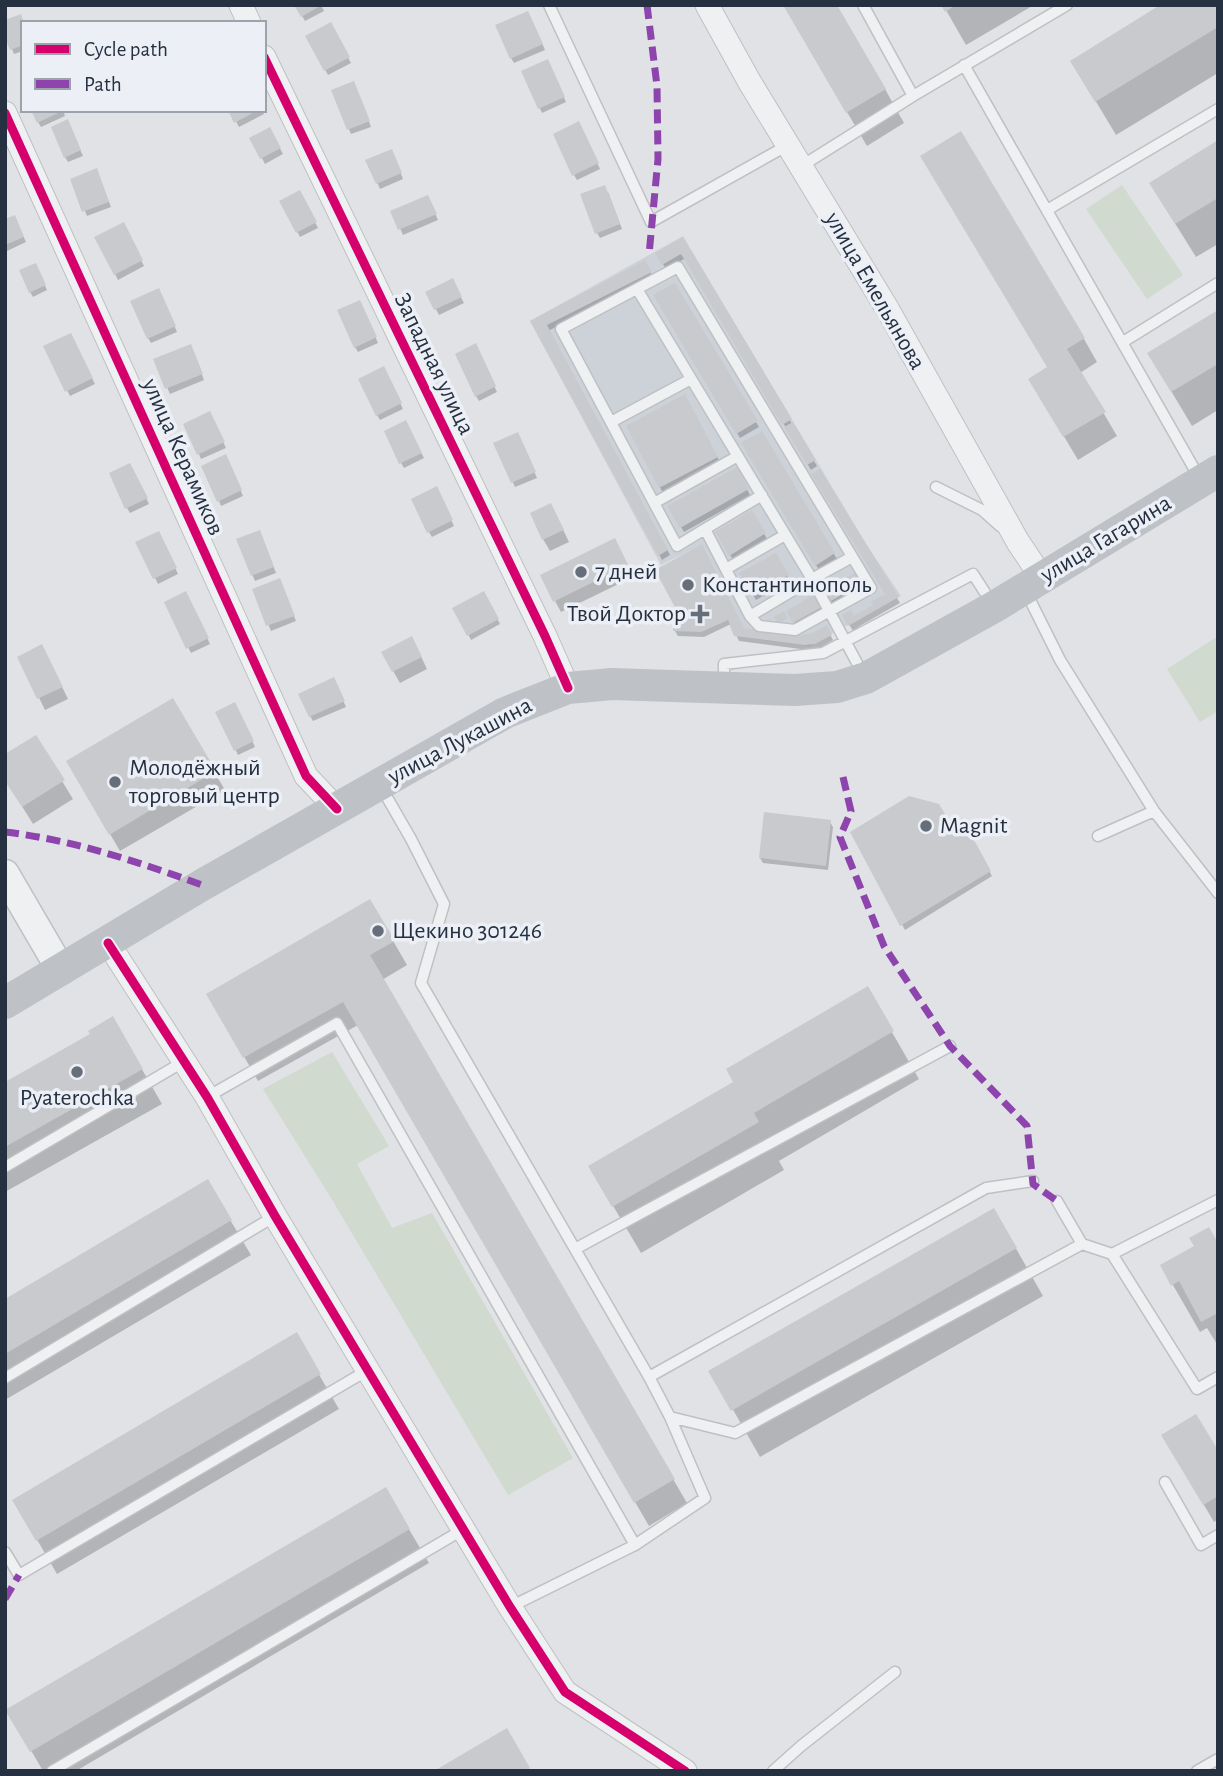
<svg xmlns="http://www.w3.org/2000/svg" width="1223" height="1776" font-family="'Alegreya Sans',sans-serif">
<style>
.built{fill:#cdd2d9}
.green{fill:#d0dacf}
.shadow{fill:#0003}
.building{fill:#c8cace}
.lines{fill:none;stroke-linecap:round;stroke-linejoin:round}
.service-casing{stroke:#bec0c3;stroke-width:13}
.minor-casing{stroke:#bec0c3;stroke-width:25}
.tertiary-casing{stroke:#bec0c3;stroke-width:31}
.service{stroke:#eff0f2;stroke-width:10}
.minor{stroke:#eff0f2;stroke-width:23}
.tertiary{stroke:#eff0f2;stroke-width:28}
.secondary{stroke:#bec1c6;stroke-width:32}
.quiet{stroke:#8e44ad;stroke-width:7;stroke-dasharray:14 7;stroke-linecap:butt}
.cycleway-casing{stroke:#ecf0f6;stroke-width:13}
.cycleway{stroke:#d6006c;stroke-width:9}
.poi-dot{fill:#666e7a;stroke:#ecf0f6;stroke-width:2.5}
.labels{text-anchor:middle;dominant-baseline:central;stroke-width:7;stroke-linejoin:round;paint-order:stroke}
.street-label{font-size:24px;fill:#253040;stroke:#ecf0f6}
.poi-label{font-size:24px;fill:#253040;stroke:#ecf0f6;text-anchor:start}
</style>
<rect width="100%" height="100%" fill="#e0e2e5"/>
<path class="built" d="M 683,236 L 866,544 L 901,596 L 810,646 L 734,636 L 717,594 L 693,549 L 661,565 L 530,321 Z"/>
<path class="green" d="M 1122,185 L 1183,275 L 1147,299 L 1086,209 Z
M 1218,636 L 1218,711 L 1200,722 L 1167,669 Z
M 332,1052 L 389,1146 L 357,1164 L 392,1228 L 432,1213 L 573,1458 L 508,1495 L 331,1198 L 263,1089 Z"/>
<path class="shadow" d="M 296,5 L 321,5 L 324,11 L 305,21 Z
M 784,5 L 885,89 L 904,123 L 867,146 Z
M 943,5 L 1034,5 L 966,45 Z
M 1218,5 L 1218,73 L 1116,135 L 1092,95 Z
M 531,18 L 545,50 L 514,63 L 511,58 Z
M 23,23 L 23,51 L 14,54 L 5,33 Z
M 330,24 L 351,63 L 328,75 L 308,37 Z
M 550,66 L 566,102 L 542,113 L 523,72 Z
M 356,88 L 371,127 L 351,134 L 333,91 Z
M 63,110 L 65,116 L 41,127 L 38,122 Z
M 230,110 L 262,110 L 264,114 L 239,127 Z
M 70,127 L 83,156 L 68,162 L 65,157 Z
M 581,129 L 600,169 L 577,180 L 574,175 Z
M 270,130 L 283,154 L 265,164 L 252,139 Z
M 1218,142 L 1218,244 L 1196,257 L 1171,217 Z
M 394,156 L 403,179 L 380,189 L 368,161 Z
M 99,176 L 111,207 L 87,216 L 72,180 Z
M 936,180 L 1084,339 L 1097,362 L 1080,373 L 1117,436 L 1078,460 L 1044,403 L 1049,368 Z
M 299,192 L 318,228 L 300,237 L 282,201 Z
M 608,192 L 622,229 L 600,238 L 597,233 Z
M 430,202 L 438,220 L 403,235 L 393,212 Z
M 5,220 L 17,222 L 26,242 L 7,251 Z
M 123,224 L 144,266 L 118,280 L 97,238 Z
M 682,239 L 817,466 L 811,470 L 686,258 L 666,269 L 657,254 Z
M 645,263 L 653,277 L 548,331 L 670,555 L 662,560 L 532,321 Z
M 38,270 L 47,290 L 33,297 L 30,292 Z
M 452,281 L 464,303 L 439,315 L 427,293 Z
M 674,285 L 759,427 L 740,438 L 655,296 Z
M 161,295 L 177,332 L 151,343 L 148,338 Z
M 362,307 L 378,343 L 358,352 L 355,347 Z
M 1218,312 L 1218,410 L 1192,426 L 1149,354 Z
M 70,335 L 95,384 L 70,396 L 45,347 Z
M 193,351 L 204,380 L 170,394 L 155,360 Z
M 478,351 L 497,392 L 479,401 L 476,396 Z
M 386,374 L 403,409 L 380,420 L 377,415 Z
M 684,397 L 720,462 L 663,493 L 628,427 Z
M 212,418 L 226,448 L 201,459 L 199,454 Z
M 405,422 L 424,458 L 404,468 L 401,463 Z
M 761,433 L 837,559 L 819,570 L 743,444 Z
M 520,439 L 537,478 L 515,487 L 495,444 Z
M 228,461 L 243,496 L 221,506 L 219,501 Z
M 736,469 L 750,495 L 684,532 L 669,506 Z
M 133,470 L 149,504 L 130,513 L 127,508 Z
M 820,471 L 900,603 L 858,627 L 862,633 L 856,636 L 844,616 L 853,618 L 875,606 L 887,595 Z
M 439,494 L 454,526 L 432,537 L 429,532 Z
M 752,512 L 767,539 L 733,560 L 718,533 Z
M 557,517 L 569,542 L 550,551 L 543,539 Z
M 262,537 L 276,573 L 255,581 L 238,540 Z
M 161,538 L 178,574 L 158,584 L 138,543 Z
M 621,551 L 633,577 L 561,612 L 555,601 Z
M 775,555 L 790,581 L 756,600 L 741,574 Z
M 657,571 L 744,629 L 796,637 L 813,634 L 826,627 L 833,640 L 818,649 L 808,650 L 739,641 L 731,624 L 704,637 L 678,636 L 675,631 L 680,614 Z
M 854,575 L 863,590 L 833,606 L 825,592 Z
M 282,585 L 296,621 L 271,631 L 254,590 Z
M 484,594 L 500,624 L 471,640 L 455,609 Z
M 814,597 L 823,612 L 797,627 L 788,611 Z
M 189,599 L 210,644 L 191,653 L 166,603 Z
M 418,650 L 427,669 L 400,683 L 383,653 Z
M 19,657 L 48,658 L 68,699 L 45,710 Z
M 336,685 L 346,707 L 313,721 L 310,716 Z
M 172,700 L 225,790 L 120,851 L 68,762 Z
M 237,709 L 255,747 L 238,755 L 217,712 Z
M 35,737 L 73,799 L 33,824 L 5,779 Z
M 961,820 L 992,876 L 905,930 L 853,833 L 951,827 Z
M 830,822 L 833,827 L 828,870 L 763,863 L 760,858 Z
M 370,901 L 407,965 L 382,980 L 687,1503 L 649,1526 L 358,1025 L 258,1081 L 209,995 Z
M 867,989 L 919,1079 L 779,1161 L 784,1170 L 641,1253 L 590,1167 L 735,1082 Z
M 113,1019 L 162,1104 L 5,1192 L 5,1084 L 92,1035 Z
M 207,1181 L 251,1255 L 5,1400 L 5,1301 Z
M 994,1210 L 1043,1296 L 760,1457 L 711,1371 Z
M 1218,1246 L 1218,1346 L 1207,1328 L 1200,1332 L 1162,1266 Z
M 296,1335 L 339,1409 L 57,1574 L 14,1500 Z
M 1163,1435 L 1218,1453 L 1218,1519 L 1214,1522 Z
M 385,1489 L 429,1563 L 76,1771 L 43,1771 L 8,1711 Z"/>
<path class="building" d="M 294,5 L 322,5 L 301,17 Z
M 783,5 L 837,5 L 886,89 L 846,113 Z
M 941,5 L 956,5 L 945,12 Z
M 1160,5 L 1218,5 L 1218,27 L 1095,102 L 1070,61 Z
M 528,11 L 543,44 L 510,59 L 495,25 Z
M 21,14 L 24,23 L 23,45 L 10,50 L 5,38 L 5,20 Z
M 331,22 L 350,57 L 324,71 L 305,36 Z
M 548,59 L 565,97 L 538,109 L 521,71 Z
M 354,81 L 370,121 L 347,130 L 331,90 Z
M 31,110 L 64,110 L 37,123 Z
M 228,110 L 259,110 L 234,123 Z
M 68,119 L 81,150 L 64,158 L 51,127 Z
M 579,121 L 599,163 L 572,176 L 553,134 Z
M 270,127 L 281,148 L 260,159 L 249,138 Z
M 961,131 L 1085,338 L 1067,349 L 1106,412 L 1063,437 L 1028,379 L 1047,367 L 920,156 Z
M 1218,140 L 1218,198 L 1175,224 L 1149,183 Z
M 392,149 L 402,173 L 376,184 L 365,160 Z
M 97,168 L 109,202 L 82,212 L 70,179 Z
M 605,185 L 620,224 L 595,234 L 580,194 Z
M 300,190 L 317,222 L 296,233 L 279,201 Z
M 428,195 L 437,214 L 398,230 L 390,211 Z
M 15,215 L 24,237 L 5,245 L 5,219 Z
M 124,222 L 143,260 L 114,275 L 94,237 Z
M 683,237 L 792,419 L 782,425 L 681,254 L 662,265 L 655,253 Z
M 645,260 L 652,272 L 547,325 L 668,550 L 658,556 L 530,321 Z
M 36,263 L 46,285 L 29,293 L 19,270 Z
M 453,278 L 462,297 L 434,310 L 425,292 Z
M 675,283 L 758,421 L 736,434 L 653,295 Z
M 159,288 L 176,326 L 147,339 L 130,301 Z
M 360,300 L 377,337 L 354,348 L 337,310 Z
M 1218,310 L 1218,364 L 1171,392 L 1147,353 Z
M 71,333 L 93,378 L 65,392 L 43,346 Z
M 476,343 L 496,386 L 475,397 L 455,354 Z
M 191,344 L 203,374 L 165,389 L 153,359 Z
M 384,366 L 402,403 L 376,416 L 358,379 Z
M 685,394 L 718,457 L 659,488 L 626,426 Z
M 210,411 L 225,442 L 197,455 L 183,424 Z
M 406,420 L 422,453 L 399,464 L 384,431 Z
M 793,422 L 816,460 L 807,465 L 784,427 Z
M 762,431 L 835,553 L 815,566 L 741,443 Z
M 518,432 L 536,472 L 511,483 L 493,443 Z
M 226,454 L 242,490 L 217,502 L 201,466 Z
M 130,463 L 148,498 L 125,509 L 109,473 Z
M 737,467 L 749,489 L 680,528 L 667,506 Z
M 820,469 L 899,597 L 848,626 L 842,615 L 851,610 L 854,616 L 873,605 L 871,602 L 885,594 L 811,474 Z
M 437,486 L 453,520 L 427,533 L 411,499 Z
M 551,503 L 564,530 L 542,540 L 530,513 Z
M 752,510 L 766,533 L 729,556 L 715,532 Z
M 260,530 L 274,567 L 251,576 L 236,539 Z
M 159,531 L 177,568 L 153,579 L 135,542 Z
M 615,538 L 628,565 L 553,602 L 540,575 Z
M 702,544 L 744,628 L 796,636 L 813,633 L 827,625 L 832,635 L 815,644 L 804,645 L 734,636 L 728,620 L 701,632 L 673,631 L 673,615 L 678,613 L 655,570 Z
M 776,553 L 789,575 L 752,596 L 739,573 Z
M 855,573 L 861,584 L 829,602 L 823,591 Z
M 280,578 L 295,616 L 266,626 L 252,589 Z
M 186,591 L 209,638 L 186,649 L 164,602 Z
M 484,591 L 499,619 L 467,636 L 452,608 Z
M 815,594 L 822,607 L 793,623 L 786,611 Z
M 784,611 L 788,618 L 778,624 L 774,617 Z
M 412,636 L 422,657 L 392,672 L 381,652 Z
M 42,644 L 63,687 L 37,699 L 17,657 Z
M 334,677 L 345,701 L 309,717 L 298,694 Z
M 173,698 L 216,771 L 109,835 L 66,761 Z
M 235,702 L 254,741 L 234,751 L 215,712 Z
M 36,735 L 65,780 L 22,807 L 5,781 L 5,754 Z
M 909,796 L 939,804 L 951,824 L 962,818 L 991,871 L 900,926 L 850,832 Z
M 764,812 L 831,820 L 826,866 L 759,858 Z
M 370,899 L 395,941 L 370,955 L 675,1479 L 634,1503 L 343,1002 L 243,1058 L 206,994 Z
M 868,986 L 894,1031 L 754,1113 L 759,1122 L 612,1207 L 588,1166 L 733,1082 L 726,1069 Z
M 113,1016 L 143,1069 L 5,1147 L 5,1082 L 90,1034 L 88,1031 Z
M 208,1179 L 232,1220 L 5,1354 L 5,1299 Z
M 994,1208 L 1017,1248 L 731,1411 L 708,1371 Z
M 1209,1227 L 1218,1243 L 1218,1304 L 1216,1306 L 1218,1313 L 1201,1322 L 1179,1281 L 1171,1286 L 1160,1265 L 1194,1246 L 1189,1238 Z
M 297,1332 L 321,1374 L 36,1541 L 12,1500 Z
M 1196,1414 L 1218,1450 L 1218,1496 L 1203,1505 L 1161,1435 Z
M 386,1487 L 410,1529 L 30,1752 L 5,1710 Z
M 507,1728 L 530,1768 L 526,1771 L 434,1771 Z"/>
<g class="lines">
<g class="service-casing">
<path id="service" d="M 549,5 L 651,222 L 788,145
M 863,5 L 913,96
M 964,65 L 1200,479
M 800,167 L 913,96 L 1067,5
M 1047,210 L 1218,109
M 637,289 L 812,579 L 852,557
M 1123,342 L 1218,283
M 611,422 L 691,379
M 936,487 L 982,510 L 1000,526
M 654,503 L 738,456
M 705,529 L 762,495
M 726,569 L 785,535
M 1026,592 L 1060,660 L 1154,811 L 1218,893
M 750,616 L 759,626 L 795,630 L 871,588 L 678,267 L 561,329 L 677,546 L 705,529 L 750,616 L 812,579 L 864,676
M 724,685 L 724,664 L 823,653 L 973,574 L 993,605
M 381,787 L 411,839 L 444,904 L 421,983 L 649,1377 L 670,1417 L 705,1498 L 635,1545 L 510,1607
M 1098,836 L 1154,811
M 207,1097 L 337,1023 L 635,1545
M 5,1167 L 183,1062
M 1218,1200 L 1112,1254 L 1197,1389 L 1218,1377
M 1082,1244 L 1112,1254
M 575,1249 L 950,1046
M 649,1377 L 986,1188 L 1033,1181
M 5,1378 L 275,1216
M 670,1417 L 735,1433 L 1082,1244 L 1057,1201
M 1165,1482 L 1201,1545 L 1218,1535
M 5,1552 L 19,1575 L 368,1370
M 52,1771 L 464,1529
M 773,1771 L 801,1746 L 895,1672
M 1197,1771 L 1218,1759"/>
</g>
<g class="minor-casing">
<path id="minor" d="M 241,5 L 249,23
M 707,5 L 749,81 L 888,310 L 1018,542 L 1042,578
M 264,57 L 545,636 L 568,688
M 5,113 L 306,776 L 337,809
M 108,943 L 207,1097 L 275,1216 L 510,1607 L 565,1692 L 685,1771"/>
</g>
<g class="tertiary-casing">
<path id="tertiary" d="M 5,874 L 61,970"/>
</g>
<use href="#service" class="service"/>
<use href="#minor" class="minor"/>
<use href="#tertiary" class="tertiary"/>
<path class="secondary" d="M 5,1003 L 202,885 L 505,713 L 568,688 L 612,684 L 795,690 L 837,687 L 866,678 L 994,607 L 1218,471"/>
<path class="quiet" d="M 647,5 L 657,86 L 658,159 L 649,255
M 843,777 L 851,811 L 840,837 L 884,946 L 950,1046 L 1027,1126 L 1033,1184 L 1057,1201
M 5,832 C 73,840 139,862 202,885
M 5,1599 L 19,1575"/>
<g class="cycleway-casing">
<path id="cycleway" d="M 264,57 L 545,636 L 568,688
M 5,113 L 306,776 L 337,809
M 108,943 L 207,1097 L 275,1216 L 510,1607 L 565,1692 L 685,1771"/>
</g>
<use href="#cycleway" class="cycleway"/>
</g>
<g class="poi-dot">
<circle cx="581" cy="572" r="7"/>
<circle cx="688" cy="585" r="7"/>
<path d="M696.5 603.5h7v7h7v7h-7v7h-7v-7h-7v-7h7z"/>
<circle cx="115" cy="782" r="7"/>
<circle cx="926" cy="826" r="7"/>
<circle cx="378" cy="931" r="7"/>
<circle cx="77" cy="1072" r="7"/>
</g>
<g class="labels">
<g class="street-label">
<text transform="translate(875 291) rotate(60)">улица Емельянова</text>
<text transform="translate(434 364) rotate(64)">Западная улица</text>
<text transform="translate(183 457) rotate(66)">улица Керамиков</text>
<text transform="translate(1106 539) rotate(-31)">улица Гагарина</text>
<text transform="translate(460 741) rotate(-28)">улица Лукашина</text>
</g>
<g class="poi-label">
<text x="595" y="572">7 дней</text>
<text x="702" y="585">Константинополь</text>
<text x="686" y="614" text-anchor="end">Твой Доктор</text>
<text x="129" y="768">Молодёжный<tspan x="129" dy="28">торговый центр</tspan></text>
<text x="940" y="826">Magnit</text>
<text x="392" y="931">Щекино 301246</text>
<text x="77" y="1098" text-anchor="middle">Pyaterochka</text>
</g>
</g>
<rect width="1223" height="1776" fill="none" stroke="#253040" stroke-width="14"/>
<rect x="21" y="21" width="245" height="91" fill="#ecf0f6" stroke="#9ca3ad" stroke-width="2"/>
<rect x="35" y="44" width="35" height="10" fill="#d6006c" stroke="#9ca3ad" stroke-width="2"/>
<text x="84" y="56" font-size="21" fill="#253040">Cycle path</text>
<rect x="35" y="79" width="35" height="10" fill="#8e44ad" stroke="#9ca3ad" stroke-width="2"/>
<text x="84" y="91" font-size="21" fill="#253040">Path</text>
</svg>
